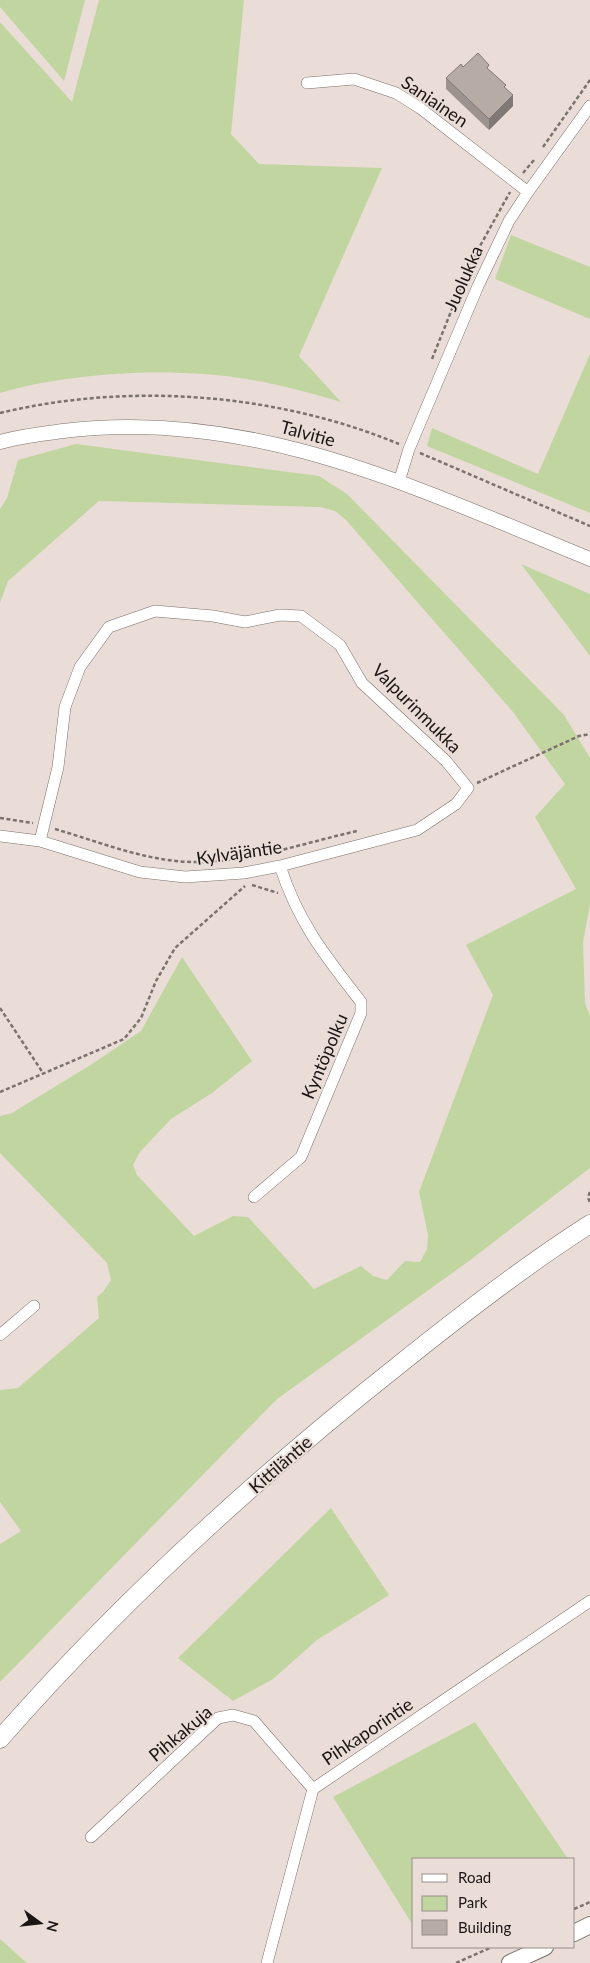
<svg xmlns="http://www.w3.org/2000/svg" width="590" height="1963" font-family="Lato,sans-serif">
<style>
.green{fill:#c1d5a0}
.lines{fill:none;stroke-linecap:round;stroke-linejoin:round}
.minor-casing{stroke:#7b706a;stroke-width:12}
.tertiary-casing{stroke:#7b706a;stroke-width:15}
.secondary-casing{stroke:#7b706a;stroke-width:18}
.primary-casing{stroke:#7b706a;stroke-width:19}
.path{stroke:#7b726e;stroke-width:2.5;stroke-dasharray:4 2.5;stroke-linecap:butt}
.minor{stroke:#fff;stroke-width:11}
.tertiary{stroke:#fff;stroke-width:14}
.secondary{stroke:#fff;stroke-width:16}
.primary{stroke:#fff;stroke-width:18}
.wall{fill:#9d938e}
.shaded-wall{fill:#807874}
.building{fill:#b7aba5;stroke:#807874}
.labels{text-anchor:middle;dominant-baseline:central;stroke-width:4;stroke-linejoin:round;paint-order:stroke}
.street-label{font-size:18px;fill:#1b1614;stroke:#eaddd7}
</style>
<rect width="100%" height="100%" fill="#eaddd7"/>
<path class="green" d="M 0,0 L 85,0 L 64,81 L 0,7 Z
M 99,0 L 244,0 L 231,134 L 259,164 L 382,168 L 299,356 L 341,402 C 310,393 278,384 246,379 C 172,367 72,372 0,393 L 0,22 L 72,102 Z
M 511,235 L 590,267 L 590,319 L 495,279 Z
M 590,354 L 590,513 L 427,446 L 432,428 L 538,474 Z
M 76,444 L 319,476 L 347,494 L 564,715 L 590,758 L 590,904 L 583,942 L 585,1003 L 590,1016 L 590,1168 L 469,1261 L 277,1399 L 0,1682 L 0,1544 L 21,1531 L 0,1502 L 0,1390 L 18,1388 L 99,1318 L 97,1297 L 103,1292 L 111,1280 L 107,1263 L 0,1153 L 0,1116 L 12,1113 L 92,1064 L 141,1031 L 182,957 L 252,1061 L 212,1093 L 171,1119 L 140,1152 L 133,1165 L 137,1175 L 194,1236 L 233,1216 L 248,1217 L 314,1289 L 361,1266 L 373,1276 L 387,1280 L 405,1261 L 420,1262 L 427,1249 L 428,1235 L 419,1192 L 493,995 L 466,945 L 576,889 L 535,817 L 565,784 L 513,712 L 346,520 L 335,511 L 320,507 L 99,501 L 8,581 L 0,603 L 0,509 L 7,498 L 18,460 Z
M 521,564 L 590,594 L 590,656 Z
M 331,1508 L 389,1595 L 317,1640 L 273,1679 L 233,1701 L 178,1658 Z
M 475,1722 L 568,1859 L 414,1859 L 414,1927 L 333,1797 Z
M 0,1939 L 27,1963 L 0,1963 Z"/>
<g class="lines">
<g class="minor-casing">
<path id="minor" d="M 307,83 L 354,79 L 396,93 L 420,108 L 528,192
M 399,482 L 409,449 L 478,286 L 509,221 L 528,192 L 590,106
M 0,836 L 40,841 L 140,872 L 185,877 L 244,873 L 280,866 L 417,830 L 456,804 L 468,788 L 446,761 L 362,683 L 340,645 L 301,616 L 280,615 L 245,622 L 213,616 L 155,611 L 109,627 L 80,667 L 65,707 L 58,767 L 40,841
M 254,1197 L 301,1157 L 361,1013 L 361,1002 C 325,956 298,922 280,866
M 0,1335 L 34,1306
M 91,1837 L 218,1718 L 233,1715 L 254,1721 L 313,1789
M 267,1963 L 313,1789 L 590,1601"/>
</g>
<g class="tertiary-casing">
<path id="tertiary" d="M 0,442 C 21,436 42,434 63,431 C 252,407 420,490 590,559"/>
</g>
<g class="secondary-casing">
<path id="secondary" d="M 574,1933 L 590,1925
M 510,1963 L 545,1947"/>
</g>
<g class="primary-casing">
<path id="primary" d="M 0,1739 C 120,1602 257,1477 400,1364 C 461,1315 524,1266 590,1224"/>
</g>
<path class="path" d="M 543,147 L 590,80
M 523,173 L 534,160
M 432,359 L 470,264 L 510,192
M 0,413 C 129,382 276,393 399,444
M 420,453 L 590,526
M 477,783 L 579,736 L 590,734
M 0,818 L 33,823
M 55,829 C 100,842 145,861 192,862 C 247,863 304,843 357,831
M 252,885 L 278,893
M 0,1008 L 43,1073
M 0,1092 L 124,1039 L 141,1018 L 156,981 L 175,948 L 245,886
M 590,1192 L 588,1197 L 590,1203
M 574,1909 L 590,1902
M 456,1963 L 492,1947"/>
<use href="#minor" class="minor"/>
<use href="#tertiary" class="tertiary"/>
<use href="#secondary" class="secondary"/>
<use href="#primary" class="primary"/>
</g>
<path class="wall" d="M 463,67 L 489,70 L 506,89 L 513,106 L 489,130 L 446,89 L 446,78 Z"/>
<path class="shaded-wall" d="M 513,95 L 513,106 L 489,130 L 489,119 Z"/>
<path class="building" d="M 478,53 L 489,65 L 487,68 L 506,85 L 504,87 L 513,95 L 489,119 L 446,78 L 461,64 L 463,67 Z"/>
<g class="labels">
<g class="street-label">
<text transform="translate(435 101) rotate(34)">Saniainen</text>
<text transform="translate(463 278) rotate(-66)">Juolukka</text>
<text transform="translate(308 433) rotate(15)">Talvitie</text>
<text transform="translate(417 708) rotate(45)">Valpurinmukka</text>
<text transform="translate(239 852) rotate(-8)">Kylväjäntie</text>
<text transform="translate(324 1056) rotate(-67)">Kyntöpolku</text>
<text transform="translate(280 1464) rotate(-41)">Kittiläntie</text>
<text transform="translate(367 1731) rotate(-34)">Pihkaporintie</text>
<text transform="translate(180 1733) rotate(-40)">Pihkakuja</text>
</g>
</g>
<rect x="412" y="1858" width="162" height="90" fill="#eaddd7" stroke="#978d89"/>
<rect x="422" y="1874" width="25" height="8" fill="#ffffff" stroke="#978d89"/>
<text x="458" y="1883" font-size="15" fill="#1b1614">Road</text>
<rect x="422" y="1896" width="25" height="15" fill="#c1d5a0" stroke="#978d89"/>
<text x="458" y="1908" font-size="15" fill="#1b1614">Park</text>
<rect x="422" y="1920" width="25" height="15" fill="#b7aba5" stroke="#978d89"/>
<text x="458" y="1933" font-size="15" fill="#1b1614">Building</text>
<g transform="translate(40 1923) rotate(105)" stroke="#eaddd7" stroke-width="4" paint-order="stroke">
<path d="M0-4L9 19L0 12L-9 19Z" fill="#1b1614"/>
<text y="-8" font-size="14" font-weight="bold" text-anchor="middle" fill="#1b1614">N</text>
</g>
</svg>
